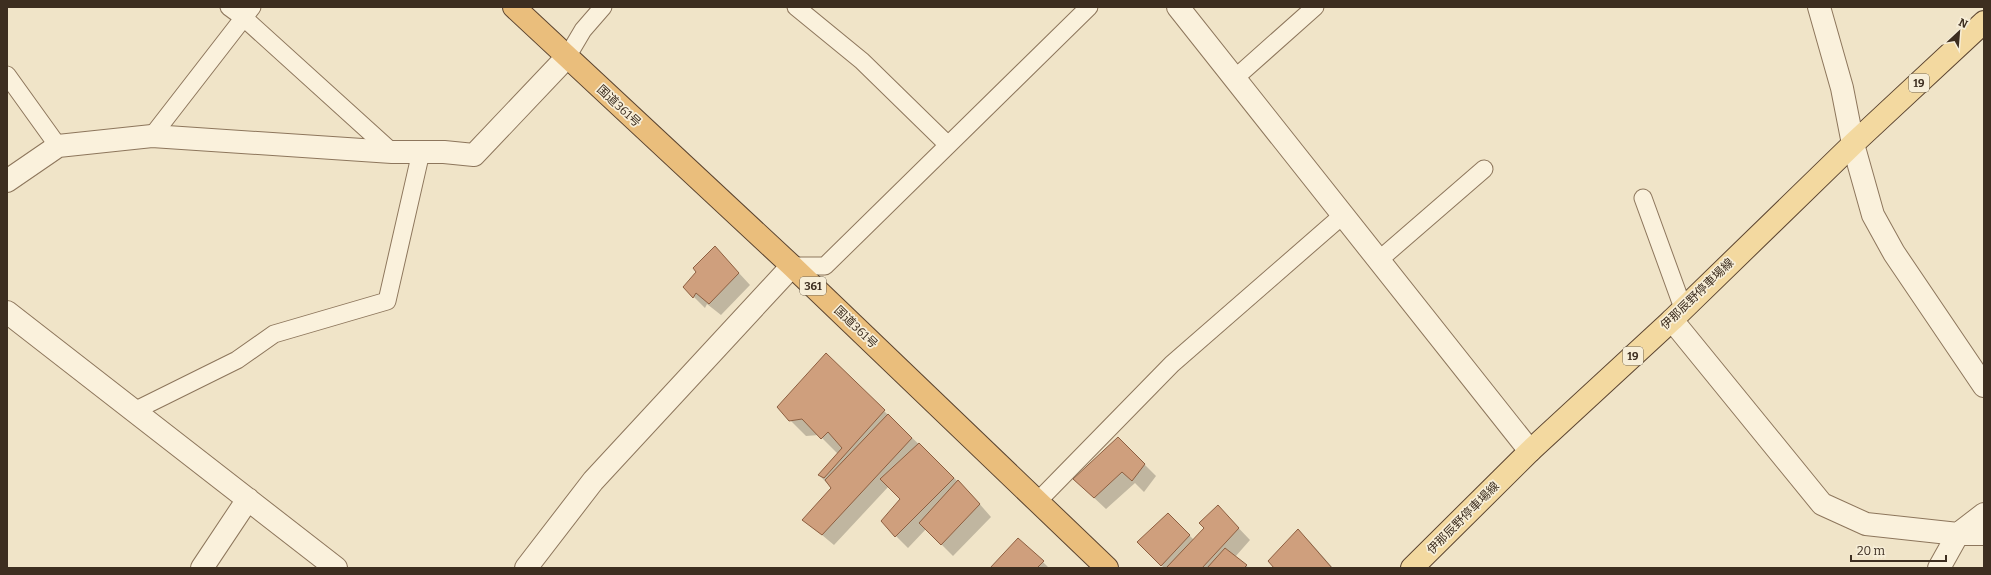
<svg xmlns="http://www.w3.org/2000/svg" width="1991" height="575" font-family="Bitter,'Noto Sans JP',serif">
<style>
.shadow{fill:#0003}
.building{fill:#cf9f7d;stroke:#8d5f41}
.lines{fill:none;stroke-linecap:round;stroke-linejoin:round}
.service-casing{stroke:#8d765c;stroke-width:19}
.minor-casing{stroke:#8d765c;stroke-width:24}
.tertiary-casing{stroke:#8d765c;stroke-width:24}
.primary-casing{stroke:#5b4430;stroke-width:24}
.trunk-casing{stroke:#5b4430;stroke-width:24}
.service{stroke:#faf1dc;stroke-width:17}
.minor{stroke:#faf1dc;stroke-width:22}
.tertiary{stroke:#faf1dc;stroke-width:22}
.primary{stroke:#f3d9a0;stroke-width:22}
.trunk{stroke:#eabe7c;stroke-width:22}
.labels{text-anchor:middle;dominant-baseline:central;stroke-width:3.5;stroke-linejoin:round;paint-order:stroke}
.shield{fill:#f7eed8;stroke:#756857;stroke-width:1}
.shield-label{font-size:11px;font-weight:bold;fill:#3d2e20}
.street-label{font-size:12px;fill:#3d2e20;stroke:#f7eed8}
</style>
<rect width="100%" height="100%" fill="#f0e4c8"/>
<path class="shadow" d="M 726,259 L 750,285 L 721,315 L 707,304 L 705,308 L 694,297 L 698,272 Z
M 884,411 L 970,493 L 991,517 L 953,556 L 926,529 L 908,548 L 896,536 L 882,521 L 901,499 L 889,486 L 834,545 L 804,520 L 832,488 L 819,475 L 838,454 L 819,435 L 806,436 L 790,420 Z
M 1118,438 L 1156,476 L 1144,492 L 1135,483 L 1106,509 L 1074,479 Z
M 1168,514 L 1194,540 L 1229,518 L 1250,540 L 1235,557 L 1249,568 L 1164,568 L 1138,542 Z
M 1298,530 L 1310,542 L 1333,568 L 1276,568 Z
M 1043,562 L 1049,568 L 992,568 Z"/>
<path class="building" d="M 715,246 L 739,273 L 709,304 L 696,293 L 693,298 L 683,287 L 696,272 L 693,268 Z
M 826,353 L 885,410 L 824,478 L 818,475 L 842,448 L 828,432 L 821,439 L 802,419 L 789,421 L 777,407 Z
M 888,414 L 912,438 L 822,535 L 802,520 L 831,488 L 825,480 Z
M 1118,437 L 1145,464 L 1132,481 L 1122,472 L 1094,498 L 1073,479 Z
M 919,443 L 954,478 L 895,537 L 881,521 L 900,499 L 880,479 Z
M 958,480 L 980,504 L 941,545 L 919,523 Z
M 1218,505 L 1239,528 L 1202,568 L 1166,568 L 1204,528 L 1199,523 Z
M 1168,513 L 1190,535 L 1161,566 L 1137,542 Z
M 1298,529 L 1332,568 L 1274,568 L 1268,561 Z
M 1018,538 L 1044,561 L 1037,568 L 990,568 Z
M 1225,548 L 1247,565 L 1244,568 L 1207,568 Z"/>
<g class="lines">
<g class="service-casing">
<path id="service" d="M 229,7 L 244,18 L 392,152
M 796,7 L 862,61 L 948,145
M 567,57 L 583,30 L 603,7
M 7,75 L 58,146
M 1234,79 L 1315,7
M 152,136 L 252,7
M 1643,198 L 1683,308
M 1379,260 L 1484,169
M 792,266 L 825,266 L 1089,7
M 134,411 L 237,360 L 274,334 L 387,301 L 421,152
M 1037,502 L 1172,364 L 1343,215"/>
</g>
<g class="minor-casing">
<path id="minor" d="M 1178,7 L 1530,451
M 7,181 L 58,146 L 152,136 L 392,152 L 444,152 L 474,155 L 567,57
M 7,312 L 336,568
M 1672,320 L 1822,504 L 1866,524 L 1958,534 L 1984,534
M 202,568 L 248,499
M 1939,568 L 1958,534 L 1984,514"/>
</g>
<g class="tertiary-casing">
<path id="tertiary" d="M 1819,7 L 1842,88 L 1853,144 L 1873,215 L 1894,253 L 1984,386
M 526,568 L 593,481 L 792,266"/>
</g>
<g class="primary-casing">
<path id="primary" d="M 1412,568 L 1530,451 L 1672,320 L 1853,144 L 1984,22"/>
</g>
<g class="trunk-casing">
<path id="trunk" d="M 514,7 L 792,266 L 1107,568"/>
</g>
<use href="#service" class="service"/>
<use href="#minor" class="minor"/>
<use href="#tertiary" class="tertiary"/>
<use href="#primary" class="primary"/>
<use href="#trunk" class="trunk"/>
</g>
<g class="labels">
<g class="shield">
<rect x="1909" y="74" width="20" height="18" rx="3"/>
<rect x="800" y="277" width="26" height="18" rx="3"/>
<rect x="1623" y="347" width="20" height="18" rx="3"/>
</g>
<g class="shield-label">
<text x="1919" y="83">19</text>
<text x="813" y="286">361</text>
<text x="1633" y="356">19</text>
</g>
<g class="street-label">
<text transform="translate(619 106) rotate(43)">国道361号</text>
<text transform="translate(1697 294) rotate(-44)">伊那辰野停車場線</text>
<text transform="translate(856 327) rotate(44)">国道361号</text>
<text transform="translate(1463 518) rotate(-45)">伊那辰野停車場線</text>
</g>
</g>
<rect width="1991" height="575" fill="none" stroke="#3d2e20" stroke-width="16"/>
<g transform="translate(1959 32) rotate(26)" stroke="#f7eed8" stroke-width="3" paint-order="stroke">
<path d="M0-3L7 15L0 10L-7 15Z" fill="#3d2e20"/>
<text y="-6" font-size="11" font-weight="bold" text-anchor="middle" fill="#3d2e20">N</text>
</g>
<path d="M1851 555v6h95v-6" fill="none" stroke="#3d2e20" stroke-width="2"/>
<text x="1857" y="555" font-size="12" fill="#3d2e20" stroke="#f7eed8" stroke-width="3" paint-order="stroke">20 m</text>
</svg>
